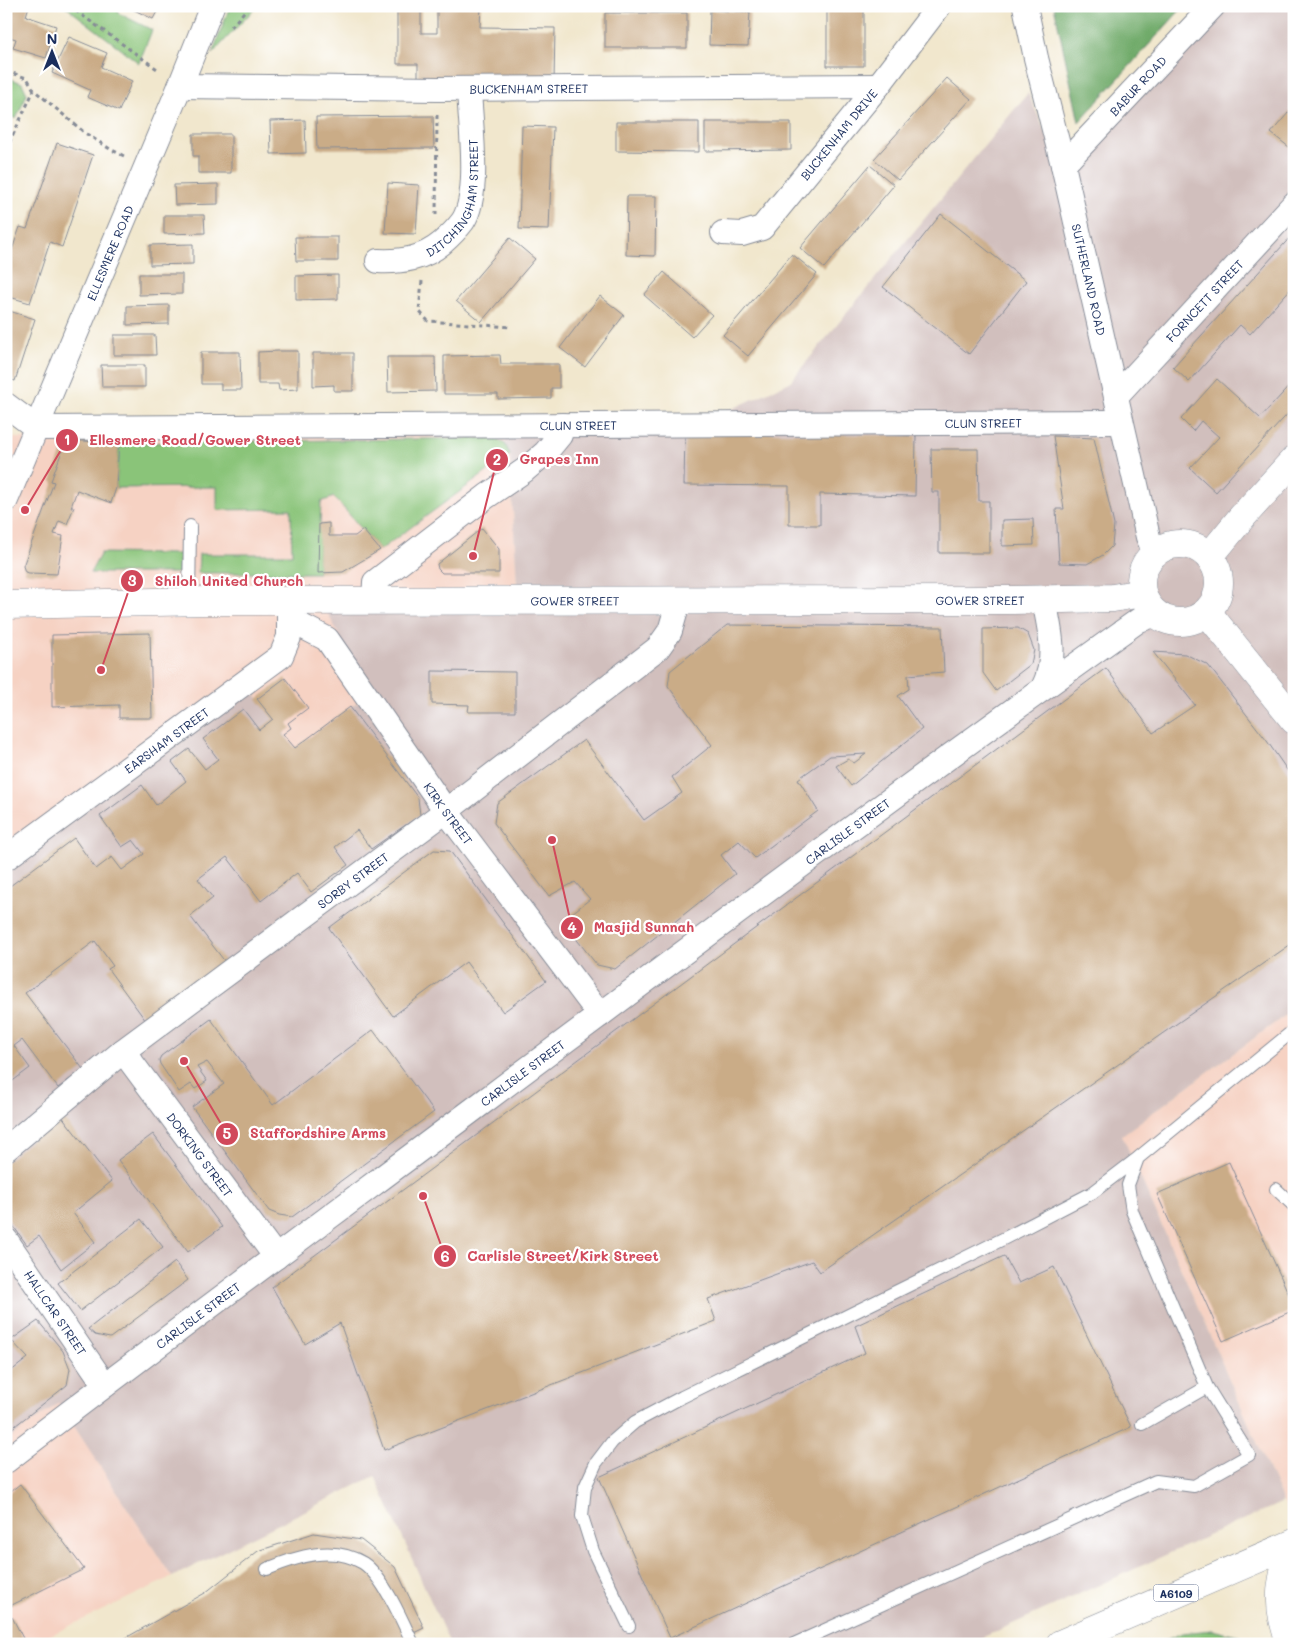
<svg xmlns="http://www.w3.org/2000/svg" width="1300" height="1650" font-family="Mali,sans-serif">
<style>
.built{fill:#f6d2c3}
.industrial{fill:#d1bfbd}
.green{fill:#8ac479;stroke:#527a6c}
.forest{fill:#6faa69;stroke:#456c64}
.building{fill:#caac87}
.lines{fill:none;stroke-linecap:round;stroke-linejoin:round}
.service-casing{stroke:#868b96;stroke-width:14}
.minor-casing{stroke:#868b96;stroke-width:26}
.secondary-casing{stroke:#868b96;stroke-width:29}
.primary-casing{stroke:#868b96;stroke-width:29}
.path{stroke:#868b96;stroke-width:3;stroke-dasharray:4 4;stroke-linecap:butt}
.service{stroke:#fff;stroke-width:12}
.minor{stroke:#fff;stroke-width:24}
.secondary{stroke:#fff;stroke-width:28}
.primary{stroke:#fff;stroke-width:28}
.labels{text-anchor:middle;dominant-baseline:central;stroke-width:4.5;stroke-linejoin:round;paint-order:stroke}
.shield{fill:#fff;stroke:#5f6d8e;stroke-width:1}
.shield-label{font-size:11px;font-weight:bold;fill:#1b2f5e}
.street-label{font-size:12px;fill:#1b2f5e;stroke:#fff}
.leader{fill:none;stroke:#d1495b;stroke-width:2}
.callout-dot{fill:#d1495b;stroke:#fff;stroke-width:2}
.mark-label{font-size:15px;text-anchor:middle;font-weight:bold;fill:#fff}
.callout-label{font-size:14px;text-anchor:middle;font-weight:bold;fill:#d1495b;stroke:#fff;stroke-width:4.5;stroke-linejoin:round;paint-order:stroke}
</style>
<rect width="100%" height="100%" fill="#fff"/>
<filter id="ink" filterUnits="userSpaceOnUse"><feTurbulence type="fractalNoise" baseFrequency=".02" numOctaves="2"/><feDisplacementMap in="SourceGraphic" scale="10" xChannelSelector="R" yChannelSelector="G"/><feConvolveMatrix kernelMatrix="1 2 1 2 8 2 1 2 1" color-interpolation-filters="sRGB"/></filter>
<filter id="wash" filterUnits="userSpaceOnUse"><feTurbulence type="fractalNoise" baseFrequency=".0096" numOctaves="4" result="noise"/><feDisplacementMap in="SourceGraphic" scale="20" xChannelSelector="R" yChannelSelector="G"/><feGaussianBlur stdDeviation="1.12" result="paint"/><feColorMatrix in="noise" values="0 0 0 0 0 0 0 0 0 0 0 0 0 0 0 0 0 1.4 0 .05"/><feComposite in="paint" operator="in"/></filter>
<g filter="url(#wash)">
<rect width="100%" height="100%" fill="#f1e7cd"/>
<path class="built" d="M 510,432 L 505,444 L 510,455 L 518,604 L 350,707 L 295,748 L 246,682 L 6,858 L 6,438 Z
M 1294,1009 L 1294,1522 L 1283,1502 L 1122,1135 Z
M 59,1402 L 172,1577 L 32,1644 L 6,1644 L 6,1441 Z"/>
<path class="industrial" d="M 1216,6 L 1294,6 L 1294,1009 L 1122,1135 L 1283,1502 L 968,1644 L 450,1644 L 375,1476 L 172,1577 L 59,1403 L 6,1441 L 6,858 L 246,682 L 295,748 L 350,707 L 370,695 L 324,606 L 518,604 L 510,455 L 505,444 L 510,432 L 685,431 L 790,382 L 1028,93 L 1065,177 Z"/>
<path class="green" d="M 65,6 L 119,6 L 118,13 L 152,30 L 139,63 Z
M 230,6 L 257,6 L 212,54 Z
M 6,77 L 22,83 L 27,94 L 16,119 L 6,114 Z
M 494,438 L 505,444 L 510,455 L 380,550 L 334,497 L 321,502 L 318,573 L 198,573 L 199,554 L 292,554 L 291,509 L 217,510 L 217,487 L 116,488 L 119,443 Z
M 101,553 L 180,554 L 179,573 L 90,573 Z
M 1212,1630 L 1254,1640 L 1258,1644 L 1156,1644 L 1182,1633 Z"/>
<path class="forest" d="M 1054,6 L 1184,6 L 1079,122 Z"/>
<g id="blocks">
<path class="building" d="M 6,6 L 29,6 L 26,16 L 56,26 L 46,58 L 13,48 L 16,39 L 6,36 Z
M 126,6 L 160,6 L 153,19 Z
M 397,6 L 421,6 L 421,33 L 437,33 L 437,6 L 481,6 L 480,27 L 555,28 L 554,82 L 418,80 L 418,64 L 397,64 Z
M 827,6 L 864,6 L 864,66 L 827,66 Z
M 710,10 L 750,12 L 748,46 L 709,45 Z
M 605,13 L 687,13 L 687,48 L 605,48 Z
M 69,37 L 107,53 L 101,67 L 132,81 L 119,111 L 87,97 L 90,90 L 52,73 Z
M 947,78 L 971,99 L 898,180 L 874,159 Z
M 1294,106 L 1294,151 L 1271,133 Z
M 433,116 L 434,148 L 317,149 L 316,117 Z
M 305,120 L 306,153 L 271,154 L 270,121 Z
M 616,122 L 699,122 L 699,152 L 616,151 Z
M 705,122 L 791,122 L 791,150 L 705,151 Z
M 522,126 L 553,127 L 549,230 L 519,229 Z
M 193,134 L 231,134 L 231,173 L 198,173 L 198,156 L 193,156 Z
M 57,143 L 93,155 L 62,247 L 50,242 L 30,303 L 6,296 L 6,267 L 20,227 L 27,229 Z
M 870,165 L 894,185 L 824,268 L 800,248 Z
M 388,183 L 419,185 L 416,234 L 385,233 Z
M 218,184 L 218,204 L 175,205 L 174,185 Z
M 627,196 L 656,196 L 655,256 L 626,255 Z
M 941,214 L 1026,281 L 969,354 L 883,287 Z
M 164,215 L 204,215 L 205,233 L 164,234 Z
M 1294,233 L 1294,285 L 1250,334 L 1240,325 L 1189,382 L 1173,367 Z
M 295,237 L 338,237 L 338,261 L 296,261 Z
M 510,238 L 535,259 L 481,322 L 456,301 Z
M 193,244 L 193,264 L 150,265 L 150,245 Z
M 792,254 L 817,274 L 748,356 L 723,335 Z
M 664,272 L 712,315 L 692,337 L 644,295 Z
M 139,274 L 182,274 L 182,294 L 139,295 Z
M 338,275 L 338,299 L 296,300 L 296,276 Z
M 600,296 L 624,315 L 585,367 L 560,348 Z
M 169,305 L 169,324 L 127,325 L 127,306 Z
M 6,310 L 35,319 L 15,381 L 6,378 Z
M 114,335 L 155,335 L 156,355 L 114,355 Z
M 278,351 L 298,351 L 298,389 L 279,390 L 278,384 L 258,384 L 258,352 Z
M 201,352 L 240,352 L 241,390 L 221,390 L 221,384 L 201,384 Z
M 313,353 L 353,353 L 353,391 L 334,391 L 334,385 L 313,386 Z
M 500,355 L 501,364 L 559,364 L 559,388 L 551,388 L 551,398 L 498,399 L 498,394 L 444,394 L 444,356 Z
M 387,357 L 435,357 L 436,391 L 388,392 Z
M 101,365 L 145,365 L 145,387 L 102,387 Z
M 1217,379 L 1260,418 L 1294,381 L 1294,407 L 1216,492 L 1190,468 L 1219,437 L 1201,421 L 1193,431 L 1181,419 Z
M 685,431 L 916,436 L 915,496 L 820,494 L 820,525 L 789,525 L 789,486 L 684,485 Z
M 1053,436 L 1094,438 L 1114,525 L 1112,546 L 1103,555 L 1087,564 L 1059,563 L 1056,509 L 1064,509 Z
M 66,440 L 119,443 L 116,488 L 111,503 L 77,490 L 71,507 L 74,507 L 67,524 L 59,521 L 54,534 L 63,536 L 57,574 L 29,573 L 25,572 L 23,566 L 54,482 L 51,481 Z
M 931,449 L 978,449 L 979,501 L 989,501 L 989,553 L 939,553 L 939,492 L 932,492 Z
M 1033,519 L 1034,545 L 1002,546 L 1002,520 Z
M 329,523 L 329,536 L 355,536 L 363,530 L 380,550 L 343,572 L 318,573 L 319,524 Z
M 482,528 L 499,549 L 499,573 L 442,573 L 438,569 L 437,564 Z
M 727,625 L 942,627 L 944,672 L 908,675 L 909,689 L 898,696 L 922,729 L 851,786 L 836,766 L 848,759 L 854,763 L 866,754 L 830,756 L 798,779 L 818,811 L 755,858 L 739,841 L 721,855 L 735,874 L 615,969 L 597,965 L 562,921 L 590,899 L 575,882 L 549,896 L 494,823 L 497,803 L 584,740 L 644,820 L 682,793 L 672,777 L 712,745 L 668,686 L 670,671 Z
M 1018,628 L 1028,634 L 1034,650 L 1031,664 L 996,691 L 983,673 L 983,629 Z
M 150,633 L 152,718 L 119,718 L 119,705 L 52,707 L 52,635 Z
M 1153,652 L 1185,654 L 1208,665 L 1267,741 L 1294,780 L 1294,942 L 820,1272 L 812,1261 L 708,1299 L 716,1321 L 384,1450 L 340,1323 L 305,1344 L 272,1287 L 1106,668 L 1153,733 L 1195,705 Z
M 432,671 L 515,672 L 515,712 L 468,712 L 469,705 L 432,704 Z
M 285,678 L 308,708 L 288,723 L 291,728 L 283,734 L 295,748 L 350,707 L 418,798 L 420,815 L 371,849 L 357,830 L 335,847 L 348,865 L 311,892 L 297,873 L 261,901 L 227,857 L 198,879 L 213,898 L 190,916 L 226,963 L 146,1021 L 108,969 L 113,966 L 95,941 L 25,993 L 83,1069 L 58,1088 L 22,1040 L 14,1046 L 30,1068 L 6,1086 L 6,889 L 74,838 L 96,869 L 112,857 L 122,870 L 144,854 L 133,840 L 122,847 L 100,816 L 142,785 L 156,805 L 186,781 L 172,762 L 189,749 L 205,769 L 218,759 L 203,739 L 243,709 L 259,730 L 273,719 L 257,699 Z
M 434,850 L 450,851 L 546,981 L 503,1012 L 466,962 L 393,1016 L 329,928 Z
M 211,1019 L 273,1105 L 373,1030 L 434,1112 L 292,1217 L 279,1215 L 269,1211 L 192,1107 L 224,1084 L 207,1062 L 197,1067 L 207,1081 L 195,1089 L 191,1084 L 179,1092 L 160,1064 L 159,1060 L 161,1056 Z
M 61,1115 L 112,1181 L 73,1213 L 95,1242 L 61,1269 L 39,1236 L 27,1245 L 6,1216 L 6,1162 Z
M 153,1134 L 222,1227 L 188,1252 L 118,1160 Z
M 1229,1162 L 1294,1306 L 1294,1310 L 1223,1341 L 1157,1194 Z
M 141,1219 L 163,1247 L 80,1311 L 58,1283 Z
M 1004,1256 L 1019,1283 L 1054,1267 L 1131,1427 L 670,1638 L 599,1477 L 865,1353 L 855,1326 Z
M 175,1262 L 188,1280 L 110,1338 L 95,1335 L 88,1329 Z
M 38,1321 L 63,1351 L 70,1369 L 67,1385 L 6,1433 L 6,1375 L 28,1358 L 11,1340 Z
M 20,1484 L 84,1569 L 6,1608 L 6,1495 Z
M 314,1533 L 361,1540 L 395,1567 L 424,1628 L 391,1644 L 115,1644 L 205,1593 L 258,1551 Z
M 12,1617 L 26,1644 L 6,1644 L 6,1619 Z"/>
</g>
</g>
<g filter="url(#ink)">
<use href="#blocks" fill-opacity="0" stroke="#868b96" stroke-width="1"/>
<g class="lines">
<g class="service-casing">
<path id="service" d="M 189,602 L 190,526
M 1276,1189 L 1294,1206
M 1142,1424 L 1207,1387 L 1132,1211 L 1128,1185 L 1138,1158 L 1294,1030
M 267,1569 C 296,1557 333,1544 363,1563 C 383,1576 403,1622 413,1644
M 629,1626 L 593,1551 L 582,1516 L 585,1487 L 596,1463 L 612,1442 L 635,1422 L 682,1397 L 1003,1239 L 1092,1193 L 1138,1158
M 794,1644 L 1156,1481 L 1194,1486 L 1249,1455 L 1207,1387"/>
</g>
<g class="minor-casing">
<g id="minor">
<path id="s1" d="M 1025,6 L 1036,58 L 1063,165 L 1148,537 L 1155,553"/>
<path id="s2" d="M 180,86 L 437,89 L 878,86"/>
<path id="s3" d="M 1063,165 L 1213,6"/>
<path id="s4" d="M 723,233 L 742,234 L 762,228 L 878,86 L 939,6"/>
<path id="s5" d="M 378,261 C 402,262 423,259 442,243 C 450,236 457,229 463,221 C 481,193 470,122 469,89"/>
<path id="s6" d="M 1116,396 L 1294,204"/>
<path id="s7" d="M 6,405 L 37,428 L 1121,422"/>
<path id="s8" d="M 6,500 L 180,86 L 212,6"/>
<path d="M 374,602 L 375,582 L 487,496 L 525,470 L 546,452 L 560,435 L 562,425"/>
<path id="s9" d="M 290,620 L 327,639 L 446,811 L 600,1015"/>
<path d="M 1043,688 C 1058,658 1050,631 1044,600"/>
<path id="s10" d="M 6,858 L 281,656 L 289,637 L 289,606"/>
<path id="s11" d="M 123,1051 L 276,1257"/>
<path id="s12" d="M 6,1149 L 123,1051 L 446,811 L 658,648 L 670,631 L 679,600"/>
<path id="s13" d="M 6,1240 L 105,1385"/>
<path id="s14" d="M 6,1461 C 163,1340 323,1222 482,1103 C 700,940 918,777 1139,620 L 1151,616 L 1159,616"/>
</g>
</g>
<g class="secondary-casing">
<g id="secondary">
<circle cx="1180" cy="583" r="39"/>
<path d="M 1209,557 L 1242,517 L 1294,460"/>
<path id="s15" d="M 6,605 L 206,601 L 1013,600 L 1113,598 L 1142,593"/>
<path d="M 1207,612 L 1294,720"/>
</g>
</g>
<g class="primary-casing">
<path id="primary" d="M 1291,1545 C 1280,1583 1275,1606 1291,1644
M 1060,1644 L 1294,1543"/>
</g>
<path class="path" d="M 69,6 L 160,71
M 231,27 L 249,6
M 6,71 L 27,78 L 34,90 L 85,133 L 110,149 L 124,156
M 6,150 L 34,90
M 436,215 L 437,114
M 422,281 L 419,311 L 428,321 L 511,327"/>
<use href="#service" class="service"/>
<use href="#minor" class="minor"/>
<use href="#secondary" class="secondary"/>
<use href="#primary" class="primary"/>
</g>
</g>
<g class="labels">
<rect class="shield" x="1153.5" y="1584.5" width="45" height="17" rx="4"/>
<g class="shield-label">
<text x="1176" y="1593">A6109</text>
</g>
<g class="street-label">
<text stroke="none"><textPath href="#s3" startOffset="109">BABUR ROAD</textPath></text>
<text stroke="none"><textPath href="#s2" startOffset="349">BUCKENHAM STREET</textPath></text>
<text stroke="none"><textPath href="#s4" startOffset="161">BUCKENHAM DRIVE</textPath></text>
<text stroke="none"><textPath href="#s5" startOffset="116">DITCHINGHAM STREET</textPath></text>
<text stroke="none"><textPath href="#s8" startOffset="268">ELLESMERE ROAD</textPath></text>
<text stroke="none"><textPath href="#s1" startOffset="281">SUTHERLAND ROAD</textPath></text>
<text stroke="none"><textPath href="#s6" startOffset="130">FORNCETT STREET</textPath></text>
<text stroke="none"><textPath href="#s7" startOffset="985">CLUN STREET</textPath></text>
<text stroke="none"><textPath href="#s7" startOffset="580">CLUN STREET</textPath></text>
<text stroke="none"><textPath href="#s15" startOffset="569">GOWER STREET</textPath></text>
<text stroke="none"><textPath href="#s15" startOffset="974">GOWER STREET</textPath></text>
<text stroke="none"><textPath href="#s10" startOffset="199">EARSHAM STREET</textPath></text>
<text stroke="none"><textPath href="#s9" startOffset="254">KIRK STREET</textPath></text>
<text stroke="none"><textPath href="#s14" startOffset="1051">CARLISLE STREET</textPath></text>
<text stroke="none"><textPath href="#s12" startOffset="439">SORBY STREET</textPath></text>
<text stroke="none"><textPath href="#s14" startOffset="646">CARLISLE STREET</textPath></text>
<text stroke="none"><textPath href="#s11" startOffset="129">DORKING STREET</textPath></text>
<text stroke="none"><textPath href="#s13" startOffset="88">HALLCAR STREET</textPath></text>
<text stroke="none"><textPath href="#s14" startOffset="241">CARLISLE STREET</textPath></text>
</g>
</g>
<path class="leader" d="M25 510L67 440M473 556L497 460M101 670L132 581M552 840L572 928M184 1061L227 1134M423 1196L445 1256"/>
<g class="callout-dot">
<circle cx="25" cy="510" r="5"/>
<circle cx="473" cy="556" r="5"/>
<circle cx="101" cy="670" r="5"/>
<circle cx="552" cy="840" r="5"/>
<circle cx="184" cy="1061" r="5"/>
<circle cx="423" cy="1196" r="5"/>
<circle cx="67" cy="440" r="12"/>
<circle cx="497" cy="460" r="12"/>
<circle cx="132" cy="581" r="12"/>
<circle cx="572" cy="928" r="12"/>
<circle cx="227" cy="1134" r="12"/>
<circle cx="445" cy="1256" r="12"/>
</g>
<g class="mark-label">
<text x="67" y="445">1</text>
<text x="497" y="465">2</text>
<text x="132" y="586">3</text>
<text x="572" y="933">4</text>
<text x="227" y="1139">5</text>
<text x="445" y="1262">6</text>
</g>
<g class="callout-label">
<text x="195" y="445">Ellesmere Road/Gower Street</text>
<text x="559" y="464">Grapes Inn</text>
<text x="229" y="586">Shiloh United Church</text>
<text x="644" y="932">Masjid Sunnah</text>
<text x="318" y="1138">Staffordshire Arms</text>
<text x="563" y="1261">Carlisle Street/Kirk Street</text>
</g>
<rect width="1300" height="1650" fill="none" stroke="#fff" stroke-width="25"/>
<g transform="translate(52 52)" stroke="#ffffff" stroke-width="4" paint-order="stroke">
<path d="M0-4L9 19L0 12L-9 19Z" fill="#1b2f5e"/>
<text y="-8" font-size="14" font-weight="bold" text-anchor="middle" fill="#1b2f5e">N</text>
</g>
</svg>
